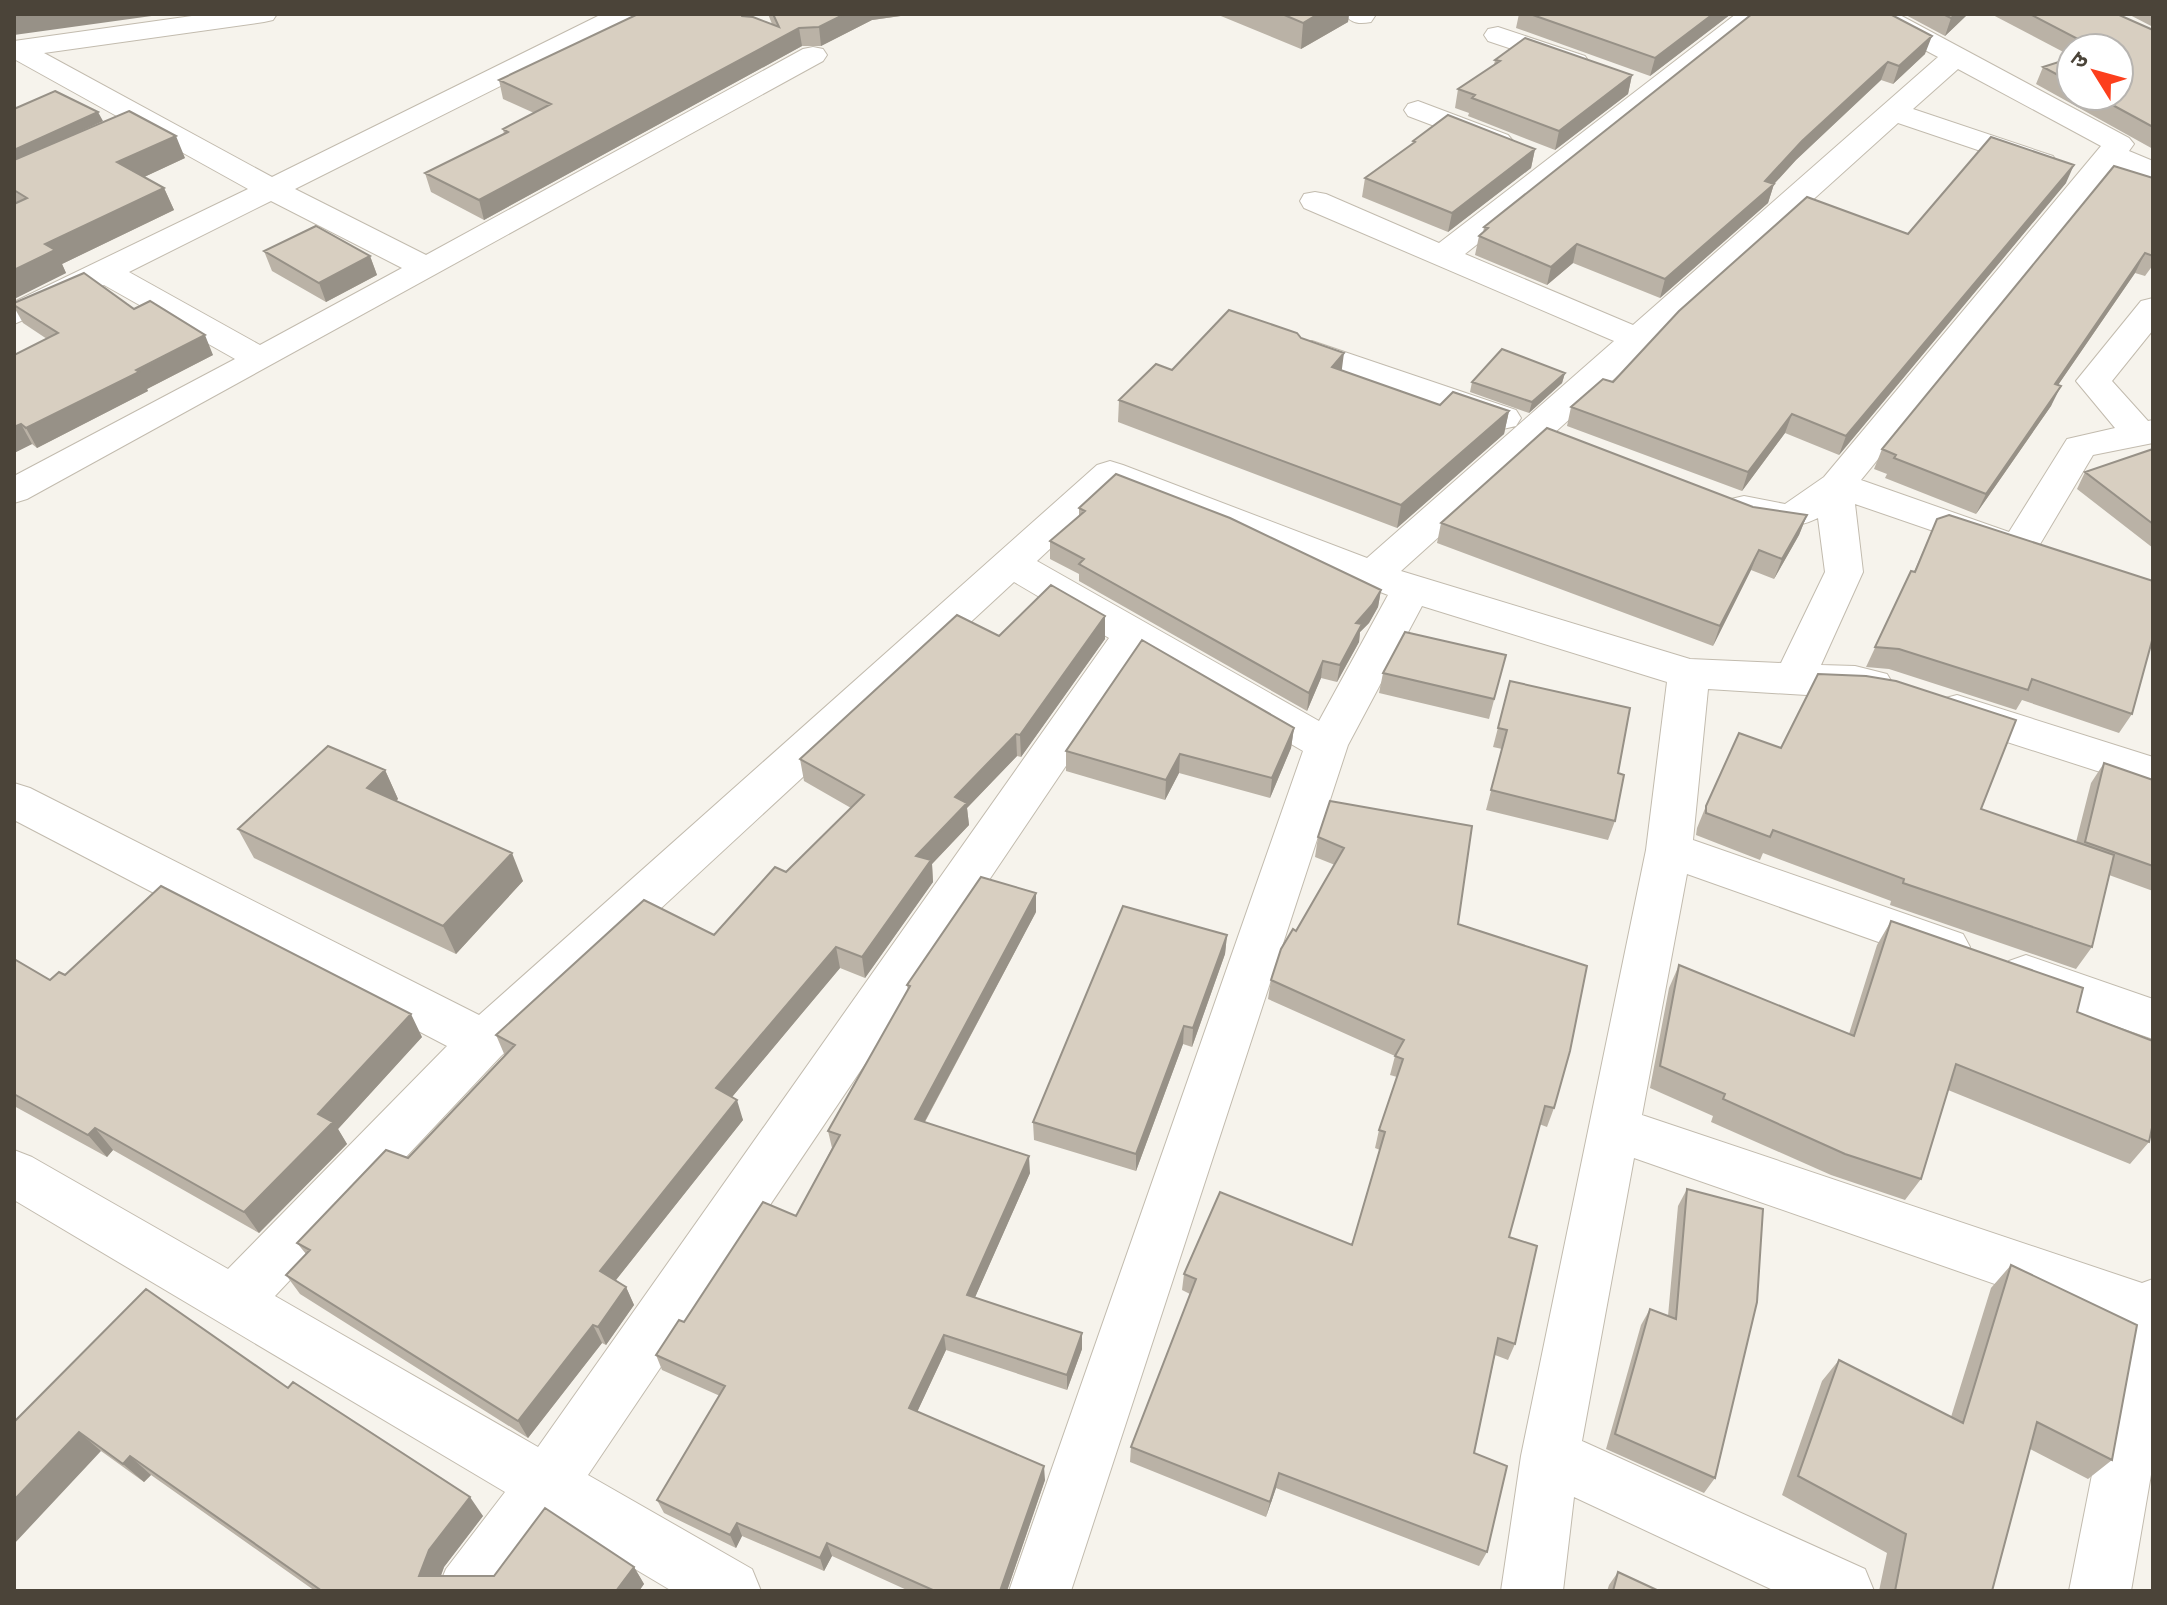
<svg xmlns="http://www.w3.org/2000/svg" width="2167" height="1605" font-family="Lato,'Noto Sans Devanagari',sans-serif">
<style>
.lines{fill:none;stroke-linecap:round;stroke-linejoin:round}
.street-casing{stroke:#c2bbae;stroke-width:2}
.street{fill:#fff;fill-rule:evenodd}
.wall{fill:#bab2a6}
.shaded-wall{fill:#979187}
.building{fill:#d8cfc1;stroke:#979187;stroke-width:2}
</style>
<rect width="100%" height="100%" fill="#f6f3ec"/>
<g class="lines">
<g class="street-casing">
<path id="street" d="M 206,14 L 277,14 L 273,20 L 264,22 L 44,53 L 272,177 L 602,14 L 636,14 L 632,20 L 295,189 L 426,255 L 803,49 L 813,47 L 823,49 L 827,55 L 823,61 L 27,499 L 14,503 L 14,476 L 235,359 L 104,285 L 14,324 L 14,302 L 248,189 L 14,59 L 14,41 ZM 271,201 L 402,268 L 260,345 L 129,272 Z
M 1345,14 L 1374,14 L 1375,16 L 1371,22 C 1360,24 1351,24 1345,14 Z
M 1736,14 L 1766,14 L 1465,254 L 1633,325 L 1938,57 L 1869,20 L 1865,14 L 1898,14 L 2129,138 L 2134,144 L 2129,151 L 2153,161 L 2153,181 L 2116,167 L 1861,480 L 2009,532 L 2067,439 L 2115,428 L 2076,381 L 2141,301 L 2153,298 L 2153,330 L 2112,381 L 2148,421 L 2153,420 L 2153,443 L 2093,455 L 2033,556 L 2019,560 L 2005,556 L 2001,549 L 1994,551 L 1980,547 L 1855,504 L 1863,572 L 1821,665 L 1855,666 L 1887,674 L 1893,684 L 1887,694 L 1872,699 L 1708,689 L 1693,840 L 1963,934 L 1970,947 L 1963,960 L 1946,966 L 1687,874 L 1642,1115 L 2142,1283 L 2153,1279 L 2153,1463 L 2131,1591 L 2069,1591 L 2121,1328 L 1634,1158 L 1582,1441 L 1865,1569 L 1874,1591 L 1775,1591 L 1574,1497 L 1563,1591 L 1501,1591 L 1521,1456 L 1646,850 L 1667,682 L 1422,606 L 1348,745 L 1071,1591 L 1009,1591 L 1303,751 L 1140,656 L 588,1475 L 752,1569 L 761,1591 L 672,1591 L 556,1522 L 505,1591 L 437,1591 L 446,1569 L 505,1492 L 14,1200 L 14,1150 L 32,1157 L 228,1269 L 447,1046 L 14,820 L 14,783 L 30,788 L 479,1015 L 1097,465 L 1110,461 L 1123,465 L 1367,558 L 1614,341 L 1304,208 L 1300,201 L 1304,194 L 1315,192 L 1326,194 L 1439,243 ZM 1958,69 L 2101,146 L 1824,477 L 1785,504 L 1744,496 L 1731,499 L 1725,508 L 1731,517 C 1762,527 1787,533 1818,518 L 1825,572 L 1781,663 L 1690,659 L 1401,571 L 1898,123 L 2031,168 L 2042,171 L 2053,168 L 2057,162 L 2053,156 L 1913,109 ZM 1115,488 L 1388,595 L 1319,721 L 1037,561 ZM 1014,582 L 1109,638 L 538,1447 L 275,1296 L 501,1056 Z
M 1498,27 L 1585,56 L 1589,62 L 1585,68 L 1575,70 L 1488,41 L 1484,35 L 1488,29 Z
M 1418,101 L 1508,135 L 1513,141 L 1508,147 L 1498,150 L 1408,116 L 1404,110 L 1408,104 Z
M 1312,341 L 1516,410 L 1521,418 L 1516,426 L 1503,429 L 1490,426 L 1300,358 L 1295,351 L 1300,344 Z
M 1957,695 L 2153,757 L 2153,789 L 1942,721 L 1936,710 L 1942,699 Z
M 2026,955 L 2153,999 L 2153,1039 L 2009,989 L 2002,975 L 2009,961 Z"/>
</g>
<use href="#street" class="street"/>
</g>
<path class="wall" d="M 768,14 L 915,14 L 872,20 L 821,46 L 802,46 L 484,220 L 431,192 L 425,173 L 504,134 L 503,129 L 534,113 L 503,99 L 499,80 L 742,16 L 772,24 Z
M 1216,14 L 1349,14 L 1348,22 L 1301,49 Z
M 1519,14 L 1731,14 L 1650,76 L 1516,28 Z
M 1752,14 L 1925,54 L 1893,84 L 1881,80 L 1796,160 L 1774,184 L 1768,203 L 1660,298 L 1573,263 L 1547,285 L 1475,255 L 1479,236 L 1483,233 L 1484,227 Z
M 1904,14 L 1968,14 L 1945,36 Z
M 1991,14 L 2117,14 L 2153,30 L 2153,149 L 2036,84 L 2043,67 L 2071,58 L 2071,96 L 2119,96 L 2119,48 L 2071,48 L 2071,56 Z
M 2128,14 L 2153,14 L 2153,27 Z
M 1495,60 L 1632,75 L 1628,94 L 1555,150 L 1468,116 L 1469,113 L 1455,108 L 1458,89 L 1494,65 Z
M 14,109 L 103,121 L 62,140 L 185,158 L 144,177 L 164,188 L 174,210 L 62,264 L 66,273 L 14,299 Z
M 1413,141 L 1535,149 L 1531,168 L 1448,232 L 1362,197 L 1365,178 L 1412,144 Z
M 2153,178 L 2153,265 L 2145,276 L 2135,273 L 2058,385 L 2051,406 L 1976,514 L 1885,478 L 1887,474 L 1874,469 L 1882,449 Z
M 2066,183 L 1839,455 L 1785,433 L 1742,491 L 1567,426 L 1571,407 L 1613,382 L 1908,234 Z
M 264,251 L 370,256 L 377,275 L 326,302 L 272,271 Z
M 14,303 L 134,309 L 213,355 L 147,389 L 148,391 L 37,448 L 32,444 L 14,453 L 14,355 L 47,339 L 23,323 L 14,307 Z
M 1301,338 L 1341,370 L 1440,405 L 1509,411 L 1504,434 L 1397,528 L 1118,422 L 1119,400 L 1172,370 Z
M 1565,373 L 1562,383 L 1529,413 L 1470,392 L 1472,382 Z
M 2153,449 L 2153,548 L 2077,489 L 2085,472 Z
M 1753,507 L 1807,515 L 1799,535 L 1774,579 L 1751,570 L 1713,646 L 1437,543 L 1441,523 Z
M 1079,508 L 1381,590 L 1378,607 L 1369,623 L 1360,632 L 1359,642 L 1337,682 L 1321,678 L 1307,711 L 1079,581 L 1079,574 L 1050,559 L 1050,541 L 1079,516 Z
M 1937,519 L 2132,714 L 2119,733 L 2022,700 L 2016,710 L 1889,669 L 1866,667 L 1911,571 L 1914,572 Z
M 999,636 L 1105,639 L 1021,757 L 1017,756 L 967,808 L 969,825 L 932,864 L 933,882 L 865,978 L 840,968 L 732,1097 L 743,1120 L 616,1280 L 626,1287 L 634,1305 L 606,1345 L 602,1343 L 528,1438 L 300,1294 L 286,1275 L 306,1254 L 297,1243 L 408,1158 L 505,1056 L 496,1035 L 714,935 L 786,872 L 851,808 L 804,781 L 800,759 Z
M 1506,655 L 1489,719 L 1379,693 L 1383,673 Z
M 1510,681 L 1618,773 L 1615,821 L 1608,840 L 1486,810 L 1502,749 L 1493,747 Z
M 1294,728 L 1291,748 L 1270,798 L 1179,773 L 1165,800 L 1066,771 L 1066,751 Z
M 1781,748 L 1981,809 L 2076,842 L 2091,783 L 2104,763 L 2153,780 L 2153,891 L 2109,875 L 2092,947 L 2076,969 L 1890,905 L 1891,901 L 1763,853 L 1760,860 L 1696,835 L 1697,828 L 1706,806 Z
M 385,770 L 398,799 L 396,801 L 523,881 L 456,954 L 254,858 L 238,829 Z
M 1330,801 L 1458,924 L 1554,1108 L 1547,1127 L 1539,1124 L 1509,1237 L 1515,1344 L 1508,1360 L 1495,1355 L 1474,1453 L 1487,1552 L 1479,1566 L 1276,1488 L 1266,1517 L 1130,1462 L 1131,1447 L 1190,1294 L 1182,1290 L 1184,1274 L 1352,1245 L 1380,1150 L 1375,1148 L 1379,1130 L 1397,1077 L 1390,1075 L 1395,1056 L 1268,999 L 1271,980 L 1296,931 L 1335,865 L 1315,857 L 1318,837 Z
M 1036,912 L 925,1122 L 1030,1173 L 975,1297 L 1082,1349 L 1067,1390 L 946,1350 L 917,1412 L 1045,1480 L 1007,1591 L 909,1591 L 832,1556 L 824,1571 L 742,1536 L 736,1548 L 664,1513 L 657,1500 L 720,1396 L 662,1370 L 656,1355 L 684,1322 L 796,1216 L 832,1148 L 828,1131 L 908,990 L 907,985 Z
M 1891,921 L 2077,1012 L 2149,1142 L 2130,1164 L 1948,1090 L 1921,1179 L 1905,1200 L 1831,1175 L 1711,1122 L 1713,1116 L 1650,1088 L 1669,988 L 1679,965 L 1849,1034 L 1877,945 Z
M 1227,935 L 1225,954 L 1192,1047 L 1183,1044 L 1136,1171 L 1034,1140 L 1033,1122 Z
M 14,959 L 50,980 L 65,975 L 422,1037 L 338,1129 L 347,1144 L 259,1233 L 113,1150 L 107,1157 L 14,1106 Z
M 1687,1189 L 1715,1478 L 1704,1493 L 1606,1449 L 1641,1325 L 1650,1309 L 1668,1316 L 1678,1206 Z
M 2011,1265 L 2112,1460 L 2088,1479 L 2030,1449 L 1992,1591 L 1879,1591 L 1887,1553 L 1782,1495 L 1822,1381 L 1839,1360 L 1951,1417 L 1991,1288 Z
M 288,1388 L 483,1516 L 444,1567 L 441,1576 L 494,1576 L 634,1567 L 644,1584 L 639,1591 L 315,1591 L 151,1475 L 144,1482 L 101,1451 L 14,1422 Z
M 1618,1572 L 1659,1591 L 1607,1591 L 1609,1585 Z"/>
<path class="shaded-wall" d="M 36,14 L 166,14 L 14,35 L 14,17 Z
M 845,14 L 915,14 L 872,20 L 821,46 L 819,27 Z
M 1318,14 L 1349,14 L 1348,22 L 1301,49 L 1303,23 Z
M 1713,14 L 1731,14 L 1650,76 L 1655,58 Z
M 1956,14 L 1968,14 L 1945,36 L 1951,18 Z
M 799,28 L 802,46 L 484,220 L 479,200 Z
M 1932,36 L 1925,54 L 1893,84 L 1899,66 Z
M 1888,62 L 1881,80 L 1796,160 L 1774,184 L 1768,203 L 1660,298 L 1665,279 L 1765,181 L 1802,141 Z
M 1632,75 L 1628,94 L 1555,150 L 1559,131 Z
M 98,112 L 103,121 L 14,161 L 14,150 Z
M 176,136 L 185,158 L 127,185 L 117,162 Z
M 1535,149 L 1531,168 L 1448,232 L 1452,213 Z
M 2074,165 L 2066,183 L 1839,455 L 1846,436 Z
M 164,188 L 174,210 L 62,264 L 66,273 L 14,299 L 14,270 L 45,244 Z
M 1577,244 L 1573,263 L 1547,285 L 1551,267 Z
M 2145,253 L 2135,273 L 2045,404 L 2055,384 Z
M 370,256 L 377,275 L 326,302 L 319,283 Z
M 205,335 L 213,355 L 147,389 L 148,391 L 37,448 L 26,428 Z
M 1344,353 L 1341,376 L 1332,367 Z
M 1565,373 L 1562,383 L 1529,413 L 1532,402 Z
M 2061,386 L 2051,406 L 1976,514 L 1986,494 Z
M 1509,411 L 1504,434 L 1397,528 L 1401,505 Z
M 1792,414 L 1785,433 L 1742,491 L 1748,472 Z
M 21,424 L 32,444 L 14,453 L 14,427 Z
M 1807,515 L 1799,535 L 1774,579 L 1782,559 Z
M 1759,550 L 1751,570 L 1713,646 L 1720,626 Z
M 1381,590 L 1378,607 L 1369,623 L 1360,632 L 1359,642 L 1337,682 L 1340,665 L 1356,623 Z
M 1105,616 L 1105,639 L 1021,757 L 1020,735 Z
M 1323,661 L 1321,678 L 1307,711 L 1309,693 Z
M 1294,728 L 1291,748 L 1270,798 L 1272,778 Z
M 1016,734 L 1017,756 L 967,808 L 969,825 L 932,864 L 933,882 L 865,978 L 862,957 L 916,856 L 955,797 Z
M 1180,754 L 1179,773 L 1165,800 L 1166,780 Z
M 385,770 L 398,799 L 380,816 L 367,788 Z
M 512,853 L 523,881 L 456,954 L 443,926 Z
M 1036,893 L 1036,912 L 917,1136 L 915,1119 Z
M 1227,935 L 1225,954 L 1192,1047 L 1193,1028 Z
M 836,947 L 840,968 L 722,1109 L 716,1088 Z
M 411,1014 L 422,1037 L 338,1129 L 347,1144 L 259,1233 L 244,1212 L 318,1114 Z
M 1184,1026 L 1183,1044 L 1136,1171 L 1136,1154 Z
M 737,1100 L 743,1120 L 608,1290 L 600,1271 Z
M 95,1128 L 113,1150 L 107,1157 L 88,1135 Z
M 1029,1156 L 1030,1173 L 969,1311 L 967,1295 Z
M 626,1287 L 634,1305 L 606,1345 L 598,1327 Z
M 593,1325 L 602,1343 L 528,1438 L 518,1421 Z
M 1082,1333 L 1082,1349 L 1067,1390 L 1067,1375 Z
M 944,1335 L 946,1350 L 912,1423 L 909,1408 Z
M 79,1432 L 101,1451 L 14,1544 L 14,1500 Z
M 130,1456 L 151,1475 L 144,1482 L 123,1464 Z
M 1044,1466 L 1045,1480 L 1007,1591 L 1000,1591 Z
M 1279,1473 L 1276,1488 L 1266,1517 L 1270,1502 Z
M 470,1497 L 483,1516 L 444,1567 L 435,1591 L 419,1576 L 429,1550 Z
M 737,1523 L 742,1536 L 736,1548 L 730,1535 Z
M 827,1543 L 832,1556 L 824,1571 L 820,1558 Z
M 634,1567 L 644,1584 L 639,1591 L 616,1591 Z"/>
<path class="building" d="M 14,14 L 36,14 L 14,17 Z
M 638,14 L 741,14 L 742,16 L 753,17 L 779,27 L 773,14 L 845,14 L 819,27 L 799,28 L 479,200 L 425,173 L 508,132 L 503,129 L 551,104 L 499,80 Z
M 1282,14 L 1318,14 L 1303,23 Z
M 1530,14 L 1713,14 L 1655,58 Z
M 1752,14 L 1890,14 L 1932,36 L 1899,66 L 1888,62 L 1802,141 L 1765,181 L 1774,184 L 1665,279 L 1577,244 L 1551,267 L 1479,236 L 1488,228 L 1484,227 Z
M 1943,14 L 1956,14 L 1951,18 Z
M 2030,14 L 2117,14 L 2153,30 L 2153,127 L 2096,96 L 2119,96 L 2119,48 L 2095,48 Z
M 1525,38 L 1632,75 L 1559,131 L 1472,98 L 1475,95 L 1458,89 L 1500,61 L 1495,60 Z
M 2071,58 L 2071,82 L 2043,67 Z
M 55,91 L 98,112 L 14,150 L 14,109 Z
M 129,111 L 176,136 L 117,162 L 164,188 L 45,244 L 55,250 L 14,270 L 14,204 L 27,198 L 14,190 L 14,160 Z
M 1448,115 L 1535,149 L 1452,213 L 1365,178 L 1415,142 L 1413,141 Z
M 1991,137 L 2074,165 L 1846,436 L 1792,414 L 1748,472 L 1571,407 L 1603,379 L 1613,382 L 1679,311 L 1807,197 L 1908,234 Z
M 2114,166 L 2153,178 L 2153,256 L 2145,253 L 2055,384 L 2061,386 L 1986,494 L 1894,458 L 1896,455 L 1882,449 Z
M 316,226 L 370,256 L 319,283 L 264,251 Z
M 84,273 L 134,309 L 150,301 L 205,335 L 136,370 L 139,372 L 26,428 L 21,424 L 14,427 L 14,355 L 58,333 L 14,305 L 14,303 Z
M 1229,310 L 1297,333 L 1301,338 L 1344,353 L 1332,367 L 1440,405 L 1453,392 L 1509,411 L 1401,505 L 1119,400 L 1156,364 L 1172,370 Z
M 1502,349 L 1565,373 L 1532,402 L 1472,382 Z
M 1547,428 L 1753,507 L 1807,515 L 1782,559 L 1759,550 L 1720,626 L 1441,523 Z
M 2153,449 L 2153,524 L 2085,472 Z
M 1116,474 L 1230,518 L 1381,590 L 1372,605 L 1356,623 L 1362,624 L 1340,665 L 1323,661 L 1309,693 L 1079,564 L 1084,559 L 1050,541 L 1085,511 L 1079,508 Z
M 1949,515 L 2153,581 L 2153,637 L 2132,714 L 2032,679 L 2028,690 L 1899,649 L 1875,647 L 1911,571 L 1915,572 L 1937,519 Z
M 1051,585 L 1105,616 L 1020,735 L 1016,734 L 955,797 L 967,803 L 916,856 L 931,860 L 862,957 L 836,947 L 716,1088 L 737,1100 L 600,1271 L 626,1287 L 598,1327 L 593,1325 L 518,1421 L 286,1275 L 310,1250 L 297,1243 L 386,1150 L 408,1158 L 515,1045 L 496,1035 L 644,900 L 714,935 L 775,867 L 786,872 L 864,795 L 800,759 L 957,615 L 999,636 Z
M 1405,632 L 1506,655 L 1494,699 L 1383,673 Z
M 1142,640 L 1294,728 L 1272,778 L 1180,754 L 1166,780 L 1066,751 Z
M 1818,674 L 1866,676 L 1896,681 L 2016,720 L 1981,809 L 2114,855 L 2092,947 L 1903,883 L 1904,879 L 1773,830 L 1770,837 L 1706,813 L 1706,806 L 1739,733 L 1781,748 Z
M 1510,681 L 1630,708 L 1618,773 L 1624,775 L 1615,821 L 1491,790 L 1507,730 L 1498,728 Z
M 328,746 L 385,770 L 367,788 L 512,853 L 443,926 L 238,829 Z
M 2104,763 L 2153,780 L 2153,866 L 2085,842 Z
M 1330,801 L 1472,826 L 1458,924 L 1587,966 L 1570,1051 L 1554,1108 L 1545,1106 L 1509,1237 L 1537,1246 L 1515,1344 L 1498,1338 L 1474,1453 L 1507,1466 L 1487,1552 L 1279,1473 L 1270,1502 L 1131,1447 L 1196,1279 L 1184,1274 L 1220,1192 L 1352,1245 L 1385,1132 L 1379,1130 L 1403,1059 L 1395,1056 L 1404,1040 L 1271,980 L 1281,949 L 1293,929 L 1296,931 L 1344,848 L 1318,837 Z
M 981,877 L 1036,893 L 915,1119 L 1029,1156 L 967,1295 L 1082,1333 L 1067,1375 L 944,1335 L 909,1408 L 1044,1466 L 1000,1591 L 935,1591 L 827,1543 L 820,1558 L 737,1523 L 730,1535 L 657,1500 L 725,1386 L 656,1355 L 679,1320 L 684,1322 L 763,1202 L 796,1216 L 840,1135 L 828,1131 L 910,986 L 907,985 Z
M 161,886 L 411,1014 L 318,1114 L 333,1122 L 244,1212 L 95,1128 L 88,1135 L 14,1094 L 14,959 L 50,980 L 59,972 L 65,975 Z
M 1123,906 L 1227,935 L 1193,1028 L 1184,1026 L 1136,1154 L 1033,1122 Z
M 1891,921 L 2083,988 L 2077,1012 L 2153,1041 L 2153,1123 L 2149,1142 L 1956,1064 L 1921,1179 L 1845,1154 L 1723,1099 L 1725,1094 L 1660,1066 L 1679,965 L 1854,1036 Z
M 1687,1189 L 1763,1209 L 1757,1302 L 1715,1478 L 1615,1434 L 1650,1309 L 1676,1319 Z
M 2011,1265 L 2137,1325 L 2112,1460 L 2037,1422 L 1992,1591 L 1895,1591 L 1906,1534 L 1798,1476 L 1839,1360 L 1963,1423 Z
M 146,1289 L 288,1388 L 293,1382 L 470,1497 L 429,1550 L 419,1576 L 494,1576 L 545,1508 L 634,1567 L 616,1591 L 322,1591 L 130,1456 L 123,1464 L 79,1432 L 14,1500 L 14,1422 Z
M 1618,1572 L 1659,1591 L 1613,1591 Z"/>
<rect width="2167" height="1605" fill="none" stroke="#4b4439" stroke-width="32"/>
<g transform="translate(2095 72) rotate(307)"><circle r="38" fill="#ffffff" stroke="#b7b4b0" stroke-width="2"/>
<path d="M0-6L14 30L0 20L-14 30Z" fill="#fc3f1d"/>
<text y="-12" font-size="22" font-weight="bold" text-anchor="middle" fill="#4b4439">उ</text>
</g>
</svg>
